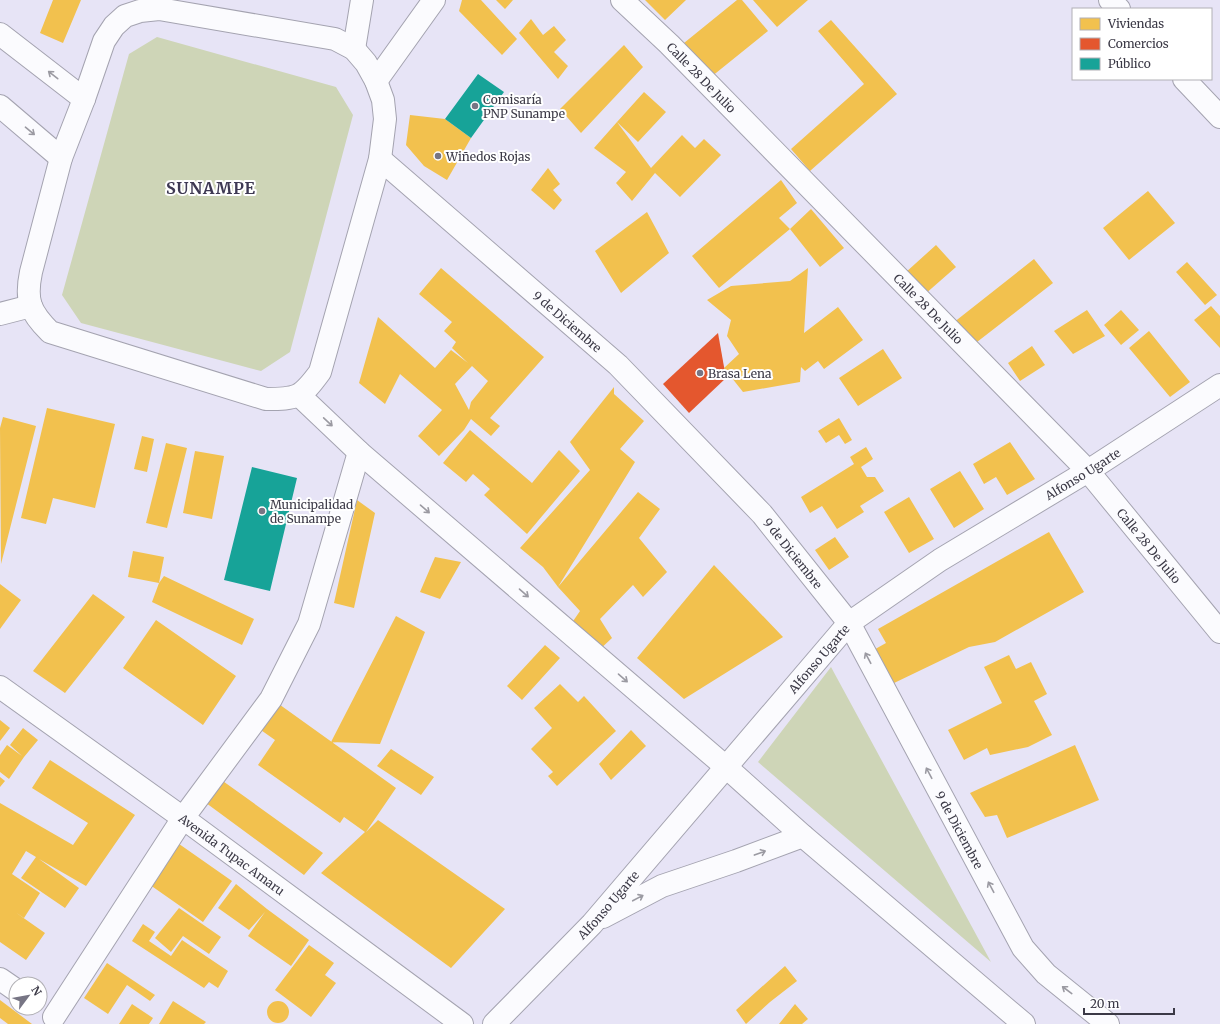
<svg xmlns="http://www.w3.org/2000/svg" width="1220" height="1024" font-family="Merriweather,serif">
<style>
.green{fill:#ced5b7}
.homes{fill:#f2c14e;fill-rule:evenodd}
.shops{fill:#e4572e}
.public{fill:#17a398}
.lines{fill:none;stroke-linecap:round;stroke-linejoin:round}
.minor-casing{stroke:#a4a3b0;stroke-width:24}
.major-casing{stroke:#a4a3b0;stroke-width:24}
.minor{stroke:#fbfbfe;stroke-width:22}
.major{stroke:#fbfbfe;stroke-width:22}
.oneway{stroke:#9b9aa2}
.poi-dot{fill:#777584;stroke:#fff;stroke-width:1.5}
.labels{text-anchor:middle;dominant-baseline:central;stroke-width:4;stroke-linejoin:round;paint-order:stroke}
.street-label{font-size:12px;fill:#3b3946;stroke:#fff}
.poi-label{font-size:12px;fill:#3b3946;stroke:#fff;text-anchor:start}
.district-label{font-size:16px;font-weight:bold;letter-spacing:1px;fill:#3e3953;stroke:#fff}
</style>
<rect width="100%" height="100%" fill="#e7e4f6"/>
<path class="green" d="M 157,37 L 336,87 L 353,115 L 290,352 L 261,371 L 81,323 L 62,295 L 129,54 Z
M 831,667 L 991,962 L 758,762 Z"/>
<path class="homes" d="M 53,0 L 81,0 L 63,43 L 40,33 Z
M 462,0 L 481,0 L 517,39 L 502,55 L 459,11 Z
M 496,0 L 513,0 L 505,9 Z
M 645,0 L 686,0 L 665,20 Z
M 737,0 L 742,0 L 768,31 L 711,77 L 684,43 Z
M 753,0 L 808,0 L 777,27 Z
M 531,19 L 543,35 L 554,26 L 566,40 L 554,52 L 568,66 L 558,79 L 519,33 Z
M 831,20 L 897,94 L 810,171 L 791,149 L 864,84 L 818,31 Z
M 624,45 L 643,67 L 581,133 L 560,109 Z
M 644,92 L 666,112 L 638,142 L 617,122 Z
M 410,115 L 445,119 L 471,138 L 447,180 L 424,166 L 406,145 Z
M 617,122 L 651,168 L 682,135 L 695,148 L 704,139 L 721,155 L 680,197 L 655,173 L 632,201 L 616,183 L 626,172 L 594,148 Z
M 548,168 L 560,184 L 553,190 L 562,200 L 554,210 L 531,190 Z
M 781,180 L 797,203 L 779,218 L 790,229 L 719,288 L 692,256 Z
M 1148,191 L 1175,223 L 1129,260 L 1103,228 Z
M 811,209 L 844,248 L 820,267 L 790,229 Z
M 647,212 L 669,253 L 621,293 L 595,251 Z
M 936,245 L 956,267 L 924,295 L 905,273 Z
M 1034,259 L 1053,283 L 977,342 L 953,323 Z
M 1187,262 L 1217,295 L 1205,305 L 1176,272 Z
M 441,268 L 544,357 L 490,418 L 500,426 L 491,436 L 471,419 L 464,430 L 439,456 L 418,436 L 442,410 L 400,374 L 385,404 L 359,383 L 378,317 L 435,368 L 451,350 L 468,363 L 452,348 L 456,342 L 444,331 L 452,322 L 419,294 ZM 472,366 L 488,381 L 471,402 L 469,410 L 455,384 Z
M 808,268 L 804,333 L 838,307 L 863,340 L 824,369 L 818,361 L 805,371 L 801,367 L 800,382 L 743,392 L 724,368 L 739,354 L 727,336 L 731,320 L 707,300 L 731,286 L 790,281 Z
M 1211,306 L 1220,316 L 1220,348 L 1194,320 Z
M 1087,310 L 1105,336 L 1073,354 L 1054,331 Z
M 1121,310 L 1139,330 L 1121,345 L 1104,325 Z
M 1149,331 L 1190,382 L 1170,397 L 1129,348 Z
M 1032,346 L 1045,365 L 1020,381 L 1008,363 Z
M 883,349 L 902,378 L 858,406 L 839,378 Z
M 614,387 L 614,394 L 644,421 L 620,449 L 635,462 L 558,587 L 543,567 L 520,548 L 590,470 L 570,442 Z
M 47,408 L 115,424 L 95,508 L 53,498 L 46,524 L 21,518 Z
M 3,417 L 36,426 L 1,564 L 0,428 Z
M 839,418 L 852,440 L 845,444 L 839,435 L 826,443 L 818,431 Z
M 470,430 L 532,483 L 559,450 L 580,471 L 527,534 L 484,495 L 490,489 L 473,474 L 466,482 L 443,463 Z
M 142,436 L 154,439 L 147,472 L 134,469 Z
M 1010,442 L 1035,479 L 1007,495 L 996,477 L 984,484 L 973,464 Z
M 166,443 L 187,448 L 167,528 L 146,523 Z
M 866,447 L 873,459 L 861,467 L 867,477 L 875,477 L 884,491 L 860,506 L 864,512 L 837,529 L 822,506 L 810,513 L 801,497 L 854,464 L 850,457 Z
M 195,451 L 224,456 L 212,519 L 183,513 Z
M 960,471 L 984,509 L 954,528 L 930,489 Z
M 638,492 L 660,509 L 639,538 L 667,572 L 643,597 L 633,585 L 600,619 L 612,638 L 597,652 L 567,630 L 580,611 L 558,587 Z
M 909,497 L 934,539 L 909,553 L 884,512 Z
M 357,500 L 375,513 L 354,608 L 334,603 Z
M 1049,532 L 1084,592 L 995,642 L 969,647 L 892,684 L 870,652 L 886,643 L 878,629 Z
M 835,537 L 849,557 L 829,570 L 815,550 Z
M 133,551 L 164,557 L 159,583 L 128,577 Z
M 435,557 L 461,562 L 440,599 L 420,592 Z
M 714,565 L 783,637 L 684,699 L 637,658 Z
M 164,576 L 254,619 L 242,645 L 152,602 L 159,583 Z
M 0,584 L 21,600 L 0,629 Z
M 93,594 L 125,617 L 65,693 L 33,671 Z
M 396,616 L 425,632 L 380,744 L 331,742 Z
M 156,620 L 236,676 L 203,725 L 123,668 Z
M 545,645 L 560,658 L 522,700 L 507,686 Z
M 1009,655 L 1016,669 L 1031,662 L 1047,694 L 1034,701 L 1052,735 L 1028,747 L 990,755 L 987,748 L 964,760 L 948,730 L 1002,703 L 984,667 Z
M 560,684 L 578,702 L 584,696 L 616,731 L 557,786 L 548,776 L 553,772 L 531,749 L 552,728 L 534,708 Z
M 276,702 L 396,788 L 366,832 L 378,820 L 505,909 L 451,968 L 321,873 L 365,832 L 344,817 L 340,823 L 258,765 L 275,740 L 258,728 Z
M 0,720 L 10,728 L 0,741 Z
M 23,728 L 38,740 L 24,757 L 9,779 L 0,772 L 0,755 L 7,745 L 22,756 L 10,745 Z
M 631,730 L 646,746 L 611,780 L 599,764 Z
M 1075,745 L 1099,800 L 1007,838 L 997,815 L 985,817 L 970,793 Z
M 391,749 L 434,777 L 421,795 L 377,766 Z
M 50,760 L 135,815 L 86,886 L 39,859 L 79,888 L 65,908 L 21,878 L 36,857 L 26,851 L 12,874 L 40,893 L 24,918 L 15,912 L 45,933 L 26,960 L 0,942 L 0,803 L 73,845 L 88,823 L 32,788 Z
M 0,777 L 5,781 L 0,787 Z
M 220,779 L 323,853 L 304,875 L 202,800 Z
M 172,839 L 232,881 L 203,922 L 143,880 Z
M 236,884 L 267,909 L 309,940 L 291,966 L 248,936 L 265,912 L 249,930 L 218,908 Z
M 179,908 L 221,937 L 209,954 L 183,936 L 171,952 L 155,938 Z
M 143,924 L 155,932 L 149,941 L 171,956 L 182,940 L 228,971 L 218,988 L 209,982 L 204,988 L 132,941 Z
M 309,945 L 334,963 L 325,975 L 336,983 L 311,1017 L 275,990 Z
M 107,963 L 155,995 L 150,1001 L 127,985 L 108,1014 L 84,998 Z
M 785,966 L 797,981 L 770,1002 L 746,1024 L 736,1010 Z
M 0,1000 L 32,1024 L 8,1024 L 0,1018 Z
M 173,1001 L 206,1022 L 204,1024 L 159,1024 Z
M267 1012a11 11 0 1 1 22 0a11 11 0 1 1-22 0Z
M 132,1004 L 153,1018 L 149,1024 L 119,1024 Z
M 795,1004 L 808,1019 L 802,1024 L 779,1024 Z"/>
<path class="shops" d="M 718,333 L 726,378 L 689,413 L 663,384 Z"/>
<path class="public" d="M 478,74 L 504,92 L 471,138 L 445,119 Z
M 252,467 L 297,478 L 270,591 L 224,580 Z"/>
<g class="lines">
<g class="minor-casing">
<g id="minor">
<path id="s1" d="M 622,0 L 669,44 L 1088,471 L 1220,632"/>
<path d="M 1110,0 L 1119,9"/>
<path d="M 0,34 L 84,99"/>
<path d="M 354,49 L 362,0"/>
<path d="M 1184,79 L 1220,117"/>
<path d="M 376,81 L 434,0"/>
<path d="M 0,106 L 61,158"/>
<path d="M 0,314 L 31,306"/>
<path id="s2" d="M 0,687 L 183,818 L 462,1024"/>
<path d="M 603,917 L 662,886 L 736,861 L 803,836"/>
<path d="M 0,979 L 16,990"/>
<path d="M 54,1017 L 183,818 L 271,699 L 309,624 L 359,452"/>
<path id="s3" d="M 494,1024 L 592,924 L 849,623 L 940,560 L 1088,471 L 1220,385"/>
</g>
</g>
<g class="major-casing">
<g id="major">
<path d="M 159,9 L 335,39 L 354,49 L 366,63 L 376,81 L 383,100 L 385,119 L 380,159 L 320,372 C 301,398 297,399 266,399 L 50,332 C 30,312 25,301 31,272 L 61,158 L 84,99 L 104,41 L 114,26 L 125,16 L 140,11 Z"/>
<path id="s4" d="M 380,159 L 618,365 L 762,514 L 849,623 L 1023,948 L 1046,974 L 1108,1024"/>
<path d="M 300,396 L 359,452 L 726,767 L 803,836 L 1024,1024"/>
</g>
</g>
<use href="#minor" class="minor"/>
<use href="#major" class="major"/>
</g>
<defs><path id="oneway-shaft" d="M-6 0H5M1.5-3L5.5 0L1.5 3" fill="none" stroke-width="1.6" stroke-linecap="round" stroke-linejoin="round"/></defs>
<g class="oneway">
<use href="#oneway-shaft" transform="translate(53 75) rotate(-142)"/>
<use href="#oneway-shaft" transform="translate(30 131) rotate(40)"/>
<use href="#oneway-shaft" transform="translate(328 422) rotate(43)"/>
<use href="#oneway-shaft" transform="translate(425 509) rotate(41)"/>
<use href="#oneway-shaft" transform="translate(524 593) rotate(41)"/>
<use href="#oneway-shaft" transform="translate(868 658) rotate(-118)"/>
<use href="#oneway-shaft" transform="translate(623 678) rotate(41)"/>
<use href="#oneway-shaft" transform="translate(929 773) rotate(-118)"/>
<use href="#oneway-shaft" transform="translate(760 853) rotate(-20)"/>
<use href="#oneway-shaft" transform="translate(991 887) rotate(-118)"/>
<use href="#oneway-shaft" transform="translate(638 898) rotate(-28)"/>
<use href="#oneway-shaft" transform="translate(1067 990) rotate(-143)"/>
</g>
<g class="poi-dot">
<circle cx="475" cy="106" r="4"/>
<circle cx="438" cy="156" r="4"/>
<circle cx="700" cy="373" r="4"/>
<circle cx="262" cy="511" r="4"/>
</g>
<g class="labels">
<g class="street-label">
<text stroke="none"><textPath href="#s1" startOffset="111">Calle 28 De Julio</textPath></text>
<text stroke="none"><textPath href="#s1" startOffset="435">Calle 28 De Julio</textPath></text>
<text stroke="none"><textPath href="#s4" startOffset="248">9 de Diciembre</textPath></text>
<text stroke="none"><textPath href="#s3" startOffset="813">Alfonso Ugarte</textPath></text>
<text stroke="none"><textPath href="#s1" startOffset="759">Calle 28 De Julio</textPath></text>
<text stroke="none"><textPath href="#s4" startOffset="572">9 de Diciembre</textPath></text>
<text stroke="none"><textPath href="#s3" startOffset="489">Alfonso Ugarte</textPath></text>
<text stroke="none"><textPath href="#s4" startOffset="896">9 de Diciembre</textPath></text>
<text stroke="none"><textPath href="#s2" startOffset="286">Avenida Tupac Amaru</textPath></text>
<text stroke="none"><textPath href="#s3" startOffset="165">Alfonso Ugarte</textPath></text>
</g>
<g class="poi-label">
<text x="483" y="99">Comisaría<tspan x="483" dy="14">PNP Sunampe</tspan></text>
<text x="446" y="156">Wiñedos Rojas</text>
<text x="708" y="373">Brasa Lena</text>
<text x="270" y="504">Municipalidad<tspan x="270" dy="14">de Sunampe</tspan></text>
</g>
<g class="district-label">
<text x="211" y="188">SUNAMPE</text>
</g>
</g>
<rect x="1072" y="8" width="140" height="72" fill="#ffffff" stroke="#b1b0b5"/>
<rect x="1080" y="18" width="20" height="12" fill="#f2c14e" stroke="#b1b0b5"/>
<text x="1108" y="28" font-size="12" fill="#3b3946">Viviendas</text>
<rect x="1080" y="38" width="20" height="12" fill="#e4572e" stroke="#b1b0b5"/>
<text x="1108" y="48" font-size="12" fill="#3b3946">Comercios</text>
<rect x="1080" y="58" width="20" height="12" fill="#17a398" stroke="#b1b0b5"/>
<text x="1108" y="68" font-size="12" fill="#3b3946">Público</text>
<g transform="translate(28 996) rotate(58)"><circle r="19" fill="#ffffff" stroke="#b1b0b5"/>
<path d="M0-3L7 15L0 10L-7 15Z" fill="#777584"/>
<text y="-6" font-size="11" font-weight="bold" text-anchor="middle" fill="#3b3946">N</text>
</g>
<path d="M1084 1008v6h90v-6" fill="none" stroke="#3b3946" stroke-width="2"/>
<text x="1090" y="1008" font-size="12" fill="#3b3946" stroke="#ffffff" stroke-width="3" paint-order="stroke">20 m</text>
</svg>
